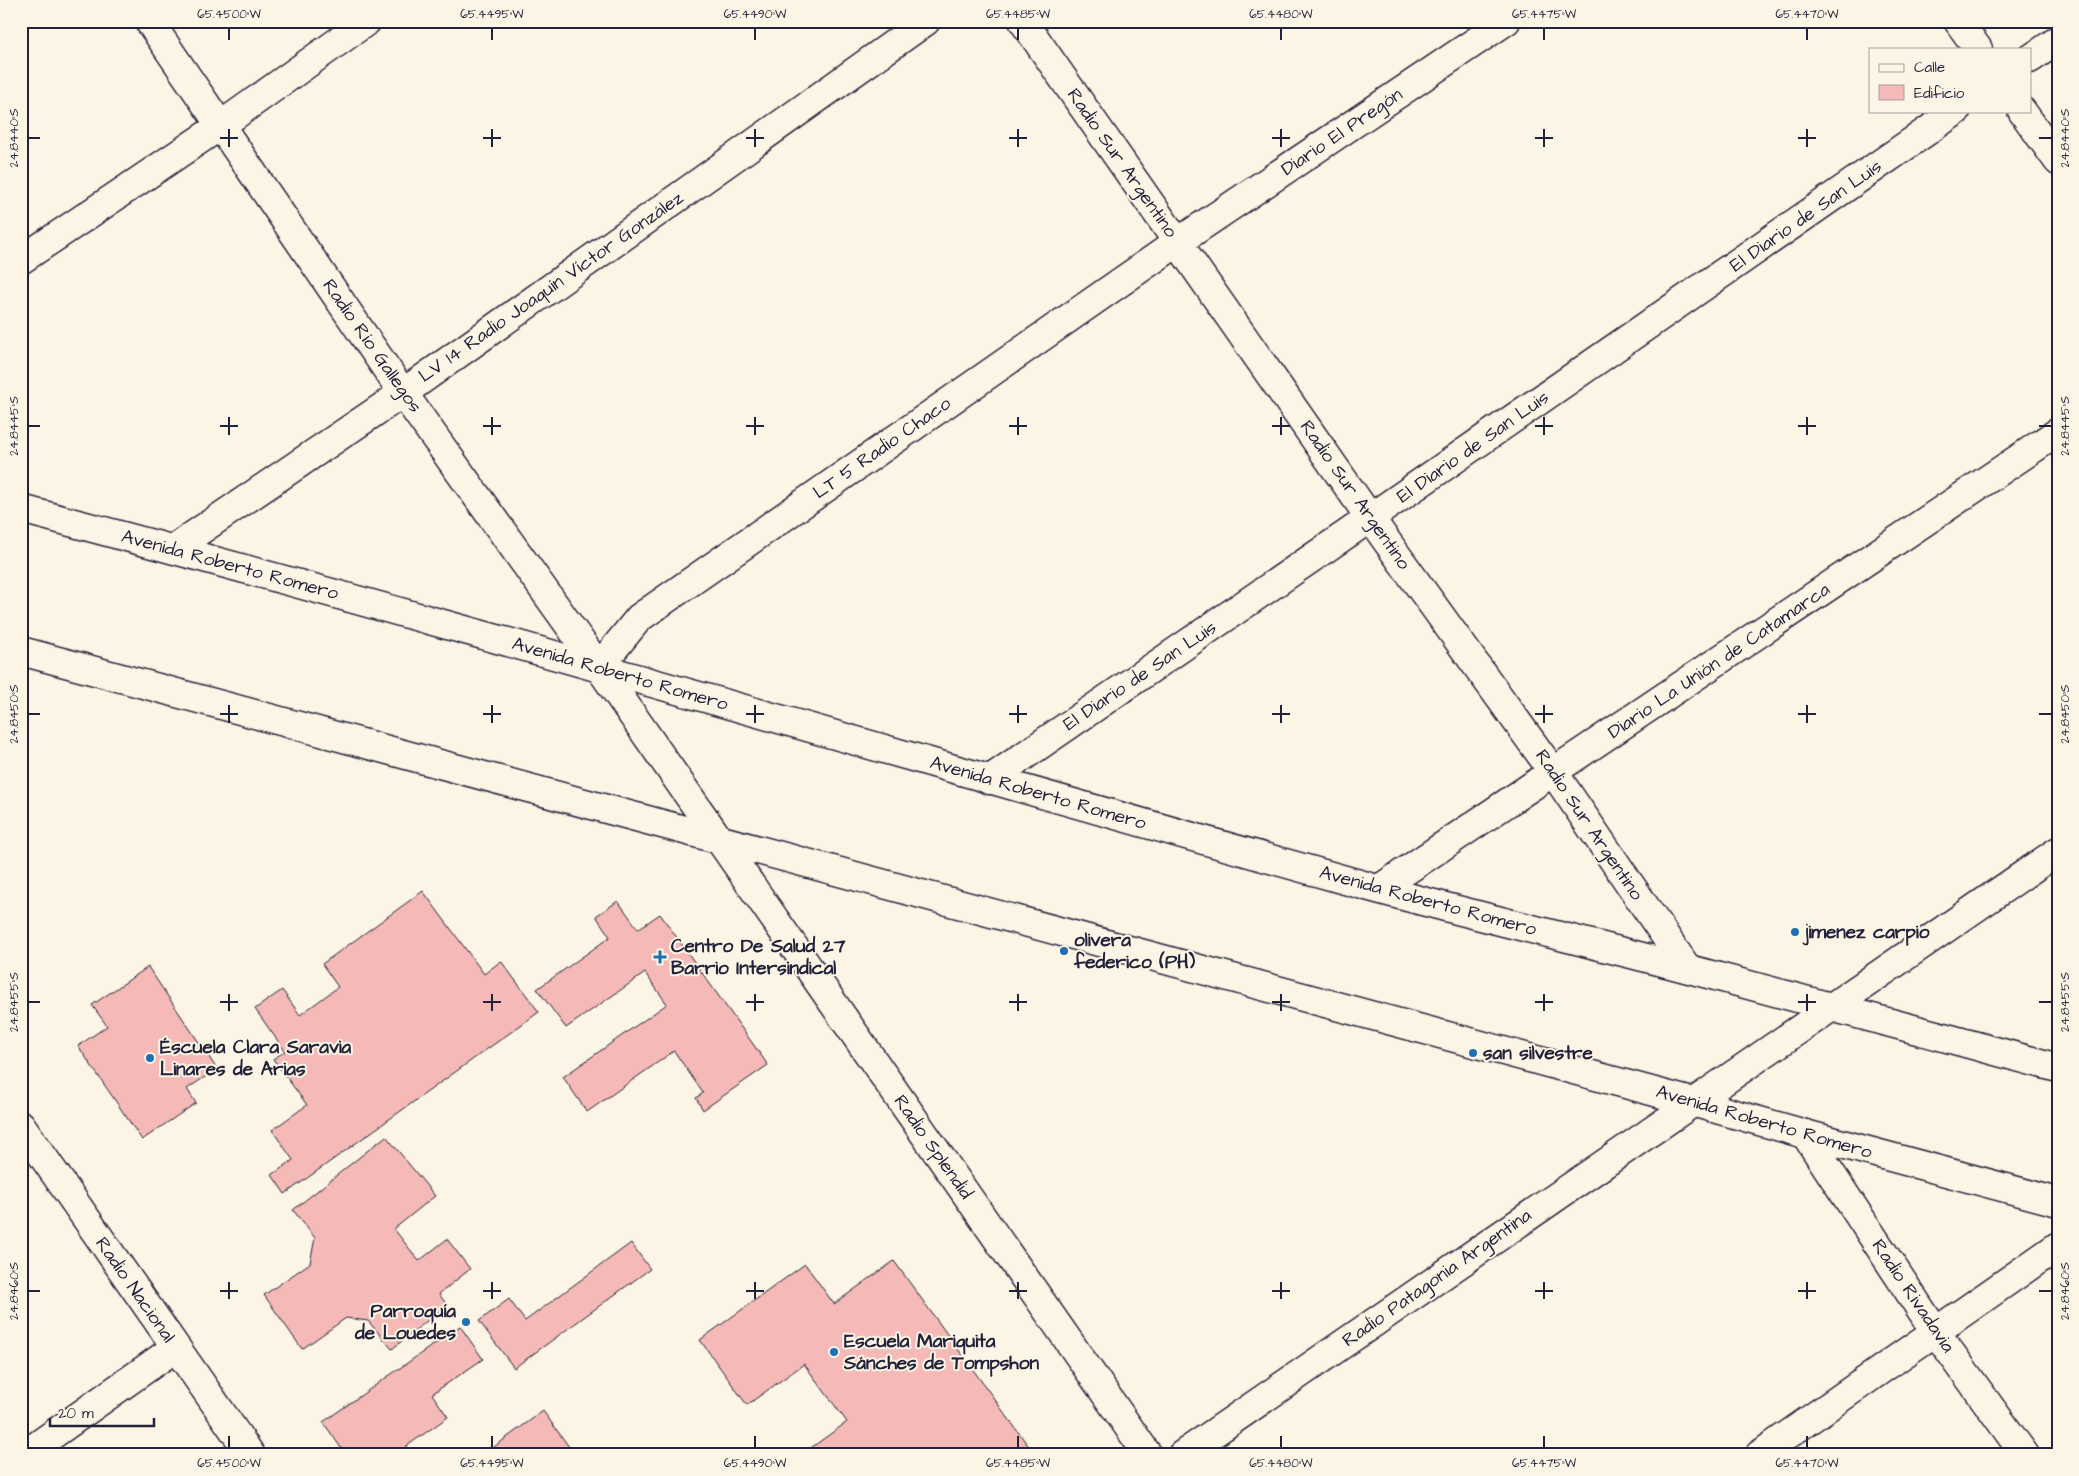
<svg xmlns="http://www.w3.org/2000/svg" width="2079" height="1476" font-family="'Architects Daughter',sans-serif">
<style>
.building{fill:#f5b9b7;stroke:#22223b}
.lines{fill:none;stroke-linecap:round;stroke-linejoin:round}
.minor-casing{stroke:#22223b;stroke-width:31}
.tertiary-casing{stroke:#22223b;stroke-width:31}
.secondary-casing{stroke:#22223b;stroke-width:31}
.minor{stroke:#fcf5e5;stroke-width:28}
.tertiary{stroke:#fcf5e5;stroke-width:28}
.secondary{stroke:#fcf5e5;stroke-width:28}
.ticks{fill:none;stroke:#22223b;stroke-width:2}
.poi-dot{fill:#1f6fb2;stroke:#fcf5e5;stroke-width:2}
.labels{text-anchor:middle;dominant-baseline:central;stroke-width:4;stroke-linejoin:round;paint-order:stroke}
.street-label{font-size:19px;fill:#22223b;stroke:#fcf5e5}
.poi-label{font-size:19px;font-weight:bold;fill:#22223b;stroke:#fcf5e5;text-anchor:start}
.neatline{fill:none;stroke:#22223b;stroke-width:2}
.ticks-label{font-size:12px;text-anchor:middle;fill:#22223b}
</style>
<rect width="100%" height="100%" fill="#fcf5e5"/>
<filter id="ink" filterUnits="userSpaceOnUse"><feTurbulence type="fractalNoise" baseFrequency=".02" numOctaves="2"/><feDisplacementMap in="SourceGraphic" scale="10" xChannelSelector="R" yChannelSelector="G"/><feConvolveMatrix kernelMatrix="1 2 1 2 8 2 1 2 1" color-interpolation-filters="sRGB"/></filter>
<g filter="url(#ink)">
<path class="building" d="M 423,891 L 484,974 L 501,961 L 539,1012 L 285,1194 L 272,1175 L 293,1160 L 272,1130 L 307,1105 L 273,1059 L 285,1051 L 255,1009 L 282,990 L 300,1015 L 338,987 L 322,964 Z
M 618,901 L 638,929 L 660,914 L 768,1065 L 703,1110 L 696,1098 L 703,1093 L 674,1051 L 587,1112 L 563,1077 L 667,1004 L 645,973 L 566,1028 L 537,989 L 610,937 L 596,916 Z
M 148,967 L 217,1069 L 187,1089 L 196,1103 L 142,1140 L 78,1046 L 107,1026 L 92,1005 Z
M 386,1136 L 435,1196 L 394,1229 L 419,1261 L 447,1239 L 470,1269 L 439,1294 L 447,1305 L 392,1349 L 368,1321 L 346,1318 L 302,1349 L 264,1295 L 310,1263 L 315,1238 L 293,1210 Z
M 631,1243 L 650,1269 L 514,1368 L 479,1321 L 509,1299 L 525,1321 Z
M 894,1261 L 1035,1455 L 801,1455 L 847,1422 L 804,1364 L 747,1405 L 700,1340 L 805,1264 L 834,1304 Z
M 460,1326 L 483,1359 L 432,1394 L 448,1417 L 394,1455 L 346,1455 L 323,1422 Z
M 543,1411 L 575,1455 L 483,1455 Z"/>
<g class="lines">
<g class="minor-casing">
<path id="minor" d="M 149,21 L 403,393 L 599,667 L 1148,1455
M 1023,21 L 1370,518 L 1554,773 L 1687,968
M 1958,21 L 1978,49
M 2030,59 L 2058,40
M 2022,111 L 2058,161
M 21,260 L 220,126 L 367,21
M 173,549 L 403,393 L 926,21
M 599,667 L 639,618 L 1178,242 L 1506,21
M 989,780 L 1370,518 L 1956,111
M 1805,1134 L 1935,1331 L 2025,1455
M 24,1455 L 175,1348
M 1182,1455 L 2058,851
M 1759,1455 L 2058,1246"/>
</g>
<g class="tertiary-casing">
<path id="tertiary" d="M 1379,889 L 2058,432
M 21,1125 L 251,1455"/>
</g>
<g class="secondary-casing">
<path id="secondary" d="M 21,509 C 473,628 920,761 1370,887 C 1476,916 1583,941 1689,969 C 1812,1001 1935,1035 2058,1068
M 21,651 L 1692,1102 L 1805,1134 L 2058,1202"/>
</g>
<use href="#minor" class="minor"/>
<use href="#tertiary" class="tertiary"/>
<use href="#secondary" class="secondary"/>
</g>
</g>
<path class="ticks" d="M 229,28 L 229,40M 492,28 L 492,40M 755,28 L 755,40M 1018,28 L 1018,40M 1281,28 L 1281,40M 1544,28 L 1544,40M 1807,28 L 1807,40M 229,129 L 229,147M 492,129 L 492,147M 755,129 L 755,147M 1018,129 L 1018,147M 1281,129 L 1281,147M 1544,129 L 1544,147M 1807,129 L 1807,147M 28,138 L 40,138M 220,138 L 238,138M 483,138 L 501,138M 746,138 L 764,138M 1009,138 L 1027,138M 1272,138 L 1290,138M 1535,138 L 1553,138M 1798,138 L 1816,138M 2039,138 L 2052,138M 229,417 L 229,435M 492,417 L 492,435M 755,417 L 755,435M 1018,417 L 1018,435M 1281,417 L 1281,435M 1544,417 L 1544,435M 1807,417 L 1807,435M 28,426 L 40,426M 220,426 L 238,426M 483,426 L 501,426M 746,426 L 764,426M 1009,426 L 1027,426M 1272,426 L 1290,426M 1535,426 L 1553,426M 1798,426 L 1816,426M 2039,426 L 2052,426M 229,705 L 229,723M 492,705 L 492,723M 755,705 L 755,723M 1018,705 L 1018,723M 1281,705 L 1281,723M 1544,705 L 1544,723M 1807,705 L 1807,723M 28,714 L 40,714M 220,714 L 238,714M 483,714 L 501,714M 746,714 L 764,714M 1009,714 L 1027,714M 1272,714 L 1290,714M 1535,714 L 1553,714M 1798,714 L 1816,714M 2039,714 L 2052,714M 229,994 L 229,1011M 492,994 L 492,1011M 755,994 L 755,1011M 1018,994 L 1018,1011M 1281,994 L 1281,1011M 1544,994 L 1544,1011M 1807,994 L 1807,1011M 28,1002 L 40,1002M 220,1002 L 238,1002M 483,1002 L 501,1002M 746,1002 L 764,1002M 1009,1002 L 1027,1002M 1272,1002 L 1290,1002M 1535,1002 L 1553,1002M 1798,1002 L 1816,1002M 2039,1002 L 2052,1002M 229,1282 L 229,1299M 492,1282 L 492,1299M 755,1282 L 755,1299M 1018,1282 L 1018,1299M 1281,1282 L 1281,1299M 1544,1282 L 1544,1299M 1807,1282 L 1807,1299M 28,1291 L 40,1291M 220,1291 L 238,1291M 483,1291 L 501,1291M 746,1291 L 764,1291M 1009,1291 L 1027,1291M 1272,1291 L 1290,1291M 1535,1291 L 1553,1291M 1798,1291 L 1816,1291M 2039,1291 L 2052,1291M 229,1436 L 229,1448M 492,1436 L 492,1448M 755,1436 L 755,1448M 1018,1436 L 1018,1448M 1281,1436 L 1281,1448M 1544,1436 L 1544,1448M 1807,1436 L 1807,1448"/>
<g class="poi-dot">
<circle cx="1795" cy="932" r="5"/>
<circle cx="1064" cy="951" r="5"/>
<path d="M657.5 949.5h5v5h5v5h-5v5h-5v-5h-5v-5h5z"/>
<circle cx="1473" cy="1053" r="5"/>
<circle cx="150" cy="1058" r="5"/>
<circle cx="466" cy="1322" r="5"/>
<circle cx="834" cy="1352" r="5"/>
</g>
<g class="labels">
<g class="street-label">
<text transform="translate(1342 132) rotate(-34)">Diario El Pregón</text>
<text transform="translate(1122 163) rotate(55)">Radio Sur Argentino</text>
<text transform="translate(1806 216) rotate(-35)">El Diario de San Luis</text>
<text transform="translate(551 287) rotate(-35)">LV 14 Radio Joaquín Víctor González</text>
<text transform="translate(372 346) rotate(55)">Radio Río Gallegos</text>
<text transform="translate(1473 447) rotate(-35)">El Diario de San Luis</text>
<text transform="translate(882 448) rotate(-35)">LT 5 Radio Chaco</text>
<text transform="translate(1355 495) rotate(55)">Radio Sur Argentino</text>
<text transform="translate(230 565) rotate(15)">Avenida Roberto Romero</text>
<text transform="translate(1719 661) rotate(-34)">Diario La Unión de Catamarca</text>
<text transform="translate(620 674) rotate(16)">Avenida Roberto Romero</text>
<text transform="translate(1140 676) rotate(-34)">El Diario de San Luis</text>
<text transform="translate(1038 793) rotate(16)">Avenida Roberto Romero</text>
<text transform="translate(1589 825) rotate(56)">Radio Sur Argentino</text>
<text transform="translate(1428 901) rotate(15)">Avenida Roberto Romero</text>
<text transform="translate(1764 1122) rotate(16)">Avenida Roberto Romero</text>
<text transform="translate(933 1147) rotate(55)">Radio Splendid</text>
<text transform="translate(1437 1278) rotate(-35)">Radio Patagonia Argentina</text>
<text transform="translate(135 1290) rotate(55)">Radio Nacional</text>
<text transform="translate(1913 1296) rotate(56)">Radio Rivadavia</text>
</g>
<g class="poi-label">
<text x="1805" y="932">jimenez carpio</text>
<text x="1074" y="940">olivera<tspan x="1074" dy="22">federico (PH)</tspan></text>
<text x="671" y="946">Centro De Salud 27<tspan x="671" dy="22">Barrio Intersindical</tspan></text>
<text x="160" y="1047">Éscuela Clara Saravia<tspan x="160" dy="22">Linares de Arias</tspan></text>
<text x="1483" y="1053">san silvestre</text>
<text x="456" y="1311" text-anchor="end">Parroquía<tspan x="456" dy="22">de Louedes</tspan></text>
<text x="844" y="1341">Escuela Mariquita<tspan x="844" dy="22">Sánches de Tompshon</tspan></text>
</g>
</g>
<rect width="2079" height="1476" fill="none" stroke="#fcf5e5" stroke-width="55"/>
<rect x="1869" y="48" width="162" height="65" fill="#fcf5e5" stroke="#a5a1a1"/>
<rect x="1879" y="64" width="25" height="8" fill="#fcf5e5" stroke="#a5a1a1"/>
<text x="1914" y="72" font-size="15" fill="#22223b">Calle</text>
<rect x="1879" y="85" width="25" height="15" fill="#f5b9b7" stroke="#a5a1a1"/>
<text x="1914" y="98" font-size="15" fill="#22223b">Edificio</text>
<path d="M50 1418v8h104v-8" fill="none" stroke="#22223b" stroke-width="2.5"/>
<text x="58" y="1418" font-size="15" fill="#22223b" stroke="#fcf5e5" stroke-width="4" paint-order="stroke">20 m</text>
<rect x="28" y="28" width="2024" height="1420" class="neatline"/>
<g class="ticks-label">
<text x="229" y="18">65.4500°W</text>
<text x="492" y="18">65.4495°W</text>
<text x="755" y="18">65.4490°W</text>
<text x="1018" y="18">65.4485°W</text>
<text x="1281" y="18">65.4480°W</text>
<text x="1544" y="18">65.4475°W</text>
<text x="1807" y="18">65.4470°W</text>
<text transform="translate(14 138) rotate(-90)" y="4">24.8440°S</text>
<text transform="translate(2065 138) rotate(-90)" y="4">24.8440°S</text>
<text transform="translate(14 426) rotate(-90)" y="4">24.8445°S</text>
<text transform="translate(2065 426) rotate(-90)" y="4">24.8445°S</text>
<text transform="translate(14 714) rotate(-90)" y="4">24.8450°S</text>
<text transform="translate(2065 714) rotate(-90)" y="4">24.8450°S</text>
<text transform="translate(14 1002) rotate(-90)" y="4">24.8455°S</text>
<text transform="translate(2065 1002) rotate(-90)" y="4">24.8455°S</text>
<text transform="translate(14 1291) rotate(-90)" y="4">24.8460°S</text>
<text transform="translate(2065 1291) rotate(-90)" y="4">24.8460°S</text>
<text x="229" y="1467">65.4500°W</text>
<text x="492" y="1467">65.4495°W</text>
<text x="755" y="1467">65.4490°W</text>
<text x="1018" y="1467">65.4485°W</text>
<text x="1281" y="1467">65.4480°W</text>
<text x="1544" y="1467">65.4475°W</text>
<text x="1807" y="1467">65.4470°W</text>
</g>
</svg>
